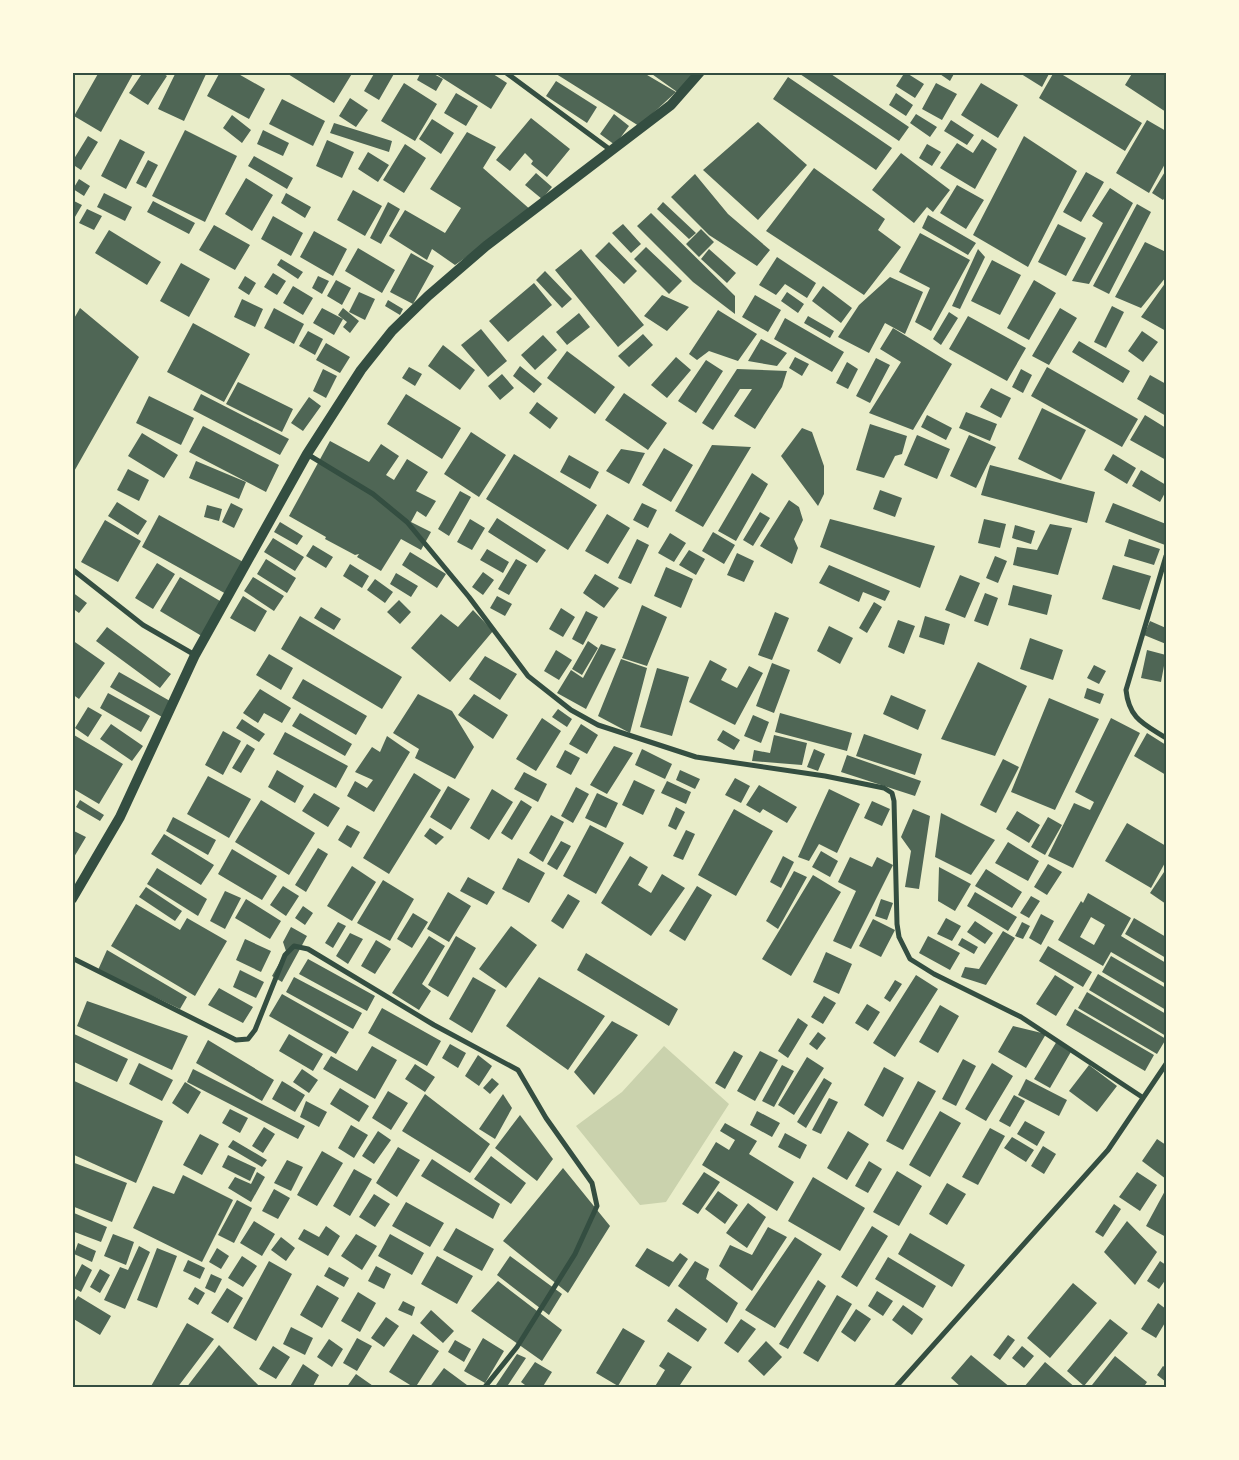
<svg xmlns="http://www.w3.org/2000/svg" width="1239" height="1460" font-family="'PT Serif',serif">
<style>
.green{fill:#cad2ad}
.building{fill:#4f6655;fill-rule:evenodd}
.lines{fill:none;stroke-linecap:round;stroke-linejoin:round}
.minor{stroke:#344e41;stroke-width:5}
.secondary{stroke:#344e41;stroke-width:10}
.neatline{fill:none;stroke:#344e41;stroke-width:2}
</style>
<rect width="100%" height="100%" fill="#e9edc9"/>
<path class="green" d="M 664,1046 L 729,1104 L 666,1202 L 640,1205 L 576,1126 L 622,1092 Z"/>
<path class="building" d="M 99,72 L 134,72 L 101,132 L 74,116 Z
M 143,72 L 161,72 L 167,76 L 148,105 L 129,93 Z
M 176,72 L 207,72 L 184,121 L 158,109 Z
M 220,72 L 235,72 L 265,89 L 249,119 L 207,96 Z
M 289,72 L 353,72 L 334,103 L 288,74 Z
M 375,72 L 395,72 L 379,100 L 364,91 Z
M 421,72 L 430,72 L 443,79 L 436,91 L 417,80 Z
M 433,72 L 490,72 L 507,83 L 491,109 Z
M 553,72 L 642,72 L 676,92 L 639,126 Z
M 649,72 L 695,72 L 680,94 Z
M 797,72 L 828,72 L 909,127 L 899,141 Z
M 905,72 L 924,84 L 915,98 L 896,86 Z
M 937,72 L 955,72 L 950,81 Z
M 1018,72 L 1050,72 L 1042,87 Z
M 1054,72 L 1058,72 L 1142,123 L 1125,151 L 1039,98 Z
M 1133,72 L 1163,72 L 1166,75 L 1166,112 L 1125,85 Z
M 788,77 L 892,148 L 876,170 L 773,99 Z
M 556,81 L 597,107 L 587,123 L 546,96 Z
M 404,83 L 437,104 L 415,141 L 381,121 Z
M 936,83 L 957,94 L 942,120 L 922,109 Z
M 981,83 L 1018,105 L 998,138 L 961,115 Z
M 456,93 L 478,106 L 466,126 L 444,113 Z
M 896,93 L 913,105 L 906,116 L 889,105 Z
M 350,98 L 368,110 L 356,127 L 339,116 Z
M 282,99 L 325,121 L 313,146 L 269,124 Z
M 614,114 L 629,126 L 615,145 L 600,134 Z
M 916,114 L 937,127 L 930,137 L 910,123 Z
M 232,115 L 251,130 L 242,143 L 223,128 Z
M 531,118 L 570,149 L 547,177 L 531,164 L 533,161 L 525,153 L 510,171 L 496,160 Z
M 432,119 L 454,133 L 441,154 L 419,139 Z
M 951,120 L 974,135 L 967,145 L 944,131 Z
M 1147,120 L 1166,131 L 1166,162 L 1149,193 L 1116,173 Z
M 758,122 L 807,165 L 758,220 L 703,170 Z
M 334,123 L 392,141 L 389,152 L 330,133 Z
M 185,130 L 237,156 L 205,222 L 152,196 Z
M 263,130 L 289,143 L 283,156 L 257,144 Z
M 467,132 L 496,147 L 483,168 L 532,211 L 455,265 L 432,249 L 427,260 L 389,236 L 405,210 L 445,233 L 461,208 L 430,189 Z
M 88,136 L 98,142 L 81,170 L 72,164 L 72,162 Z
M 1024,136 L 1077,171 L 1028,267 L 973,235 Z
M 120,139 L 145,152 L 126,189 L 101,176 Z
M 982,139 L 997,149 L 975,189 L 940,168 L 957,143 L 973,153 Z
M 327,140 L 354,152 L 342,178 L 316,166 Z
M 405,144 L 426,158 L 404,193 L 383,180 Z
M 927,144 L 941,152 L 932,166 L 919,158 Z
M 368,152 L 389,165 L 378,182 L 358,169 Z
M 901,153 L 950,190 L 933,212 L 927,207 L 914,223 L 872,190 Z
M 254,156 L 293,178 L 287,189 L 248,166 Z
M 148,160 L 158,165 L 146,188 L 136,183 Z
M 814,168 L 885,219 L 878,230 L 901,247 L 864,295 L 766,231 Z
M 1166,170 L 1166,196 L 1163,200 L 1152,193 Z
M 1086,172 L 1104,182 L 1081,222 L 1063,212 Z
M 536,173 L 552,187 L 542,199 L 525,185 Z
M 695,174 L 728,214 L 770,250 L 757,266 L 709,235 L 671,197 Z
M 246,178 L 273,195 L 252,231 L 225,214 Z
M 79,179 L 90,186 L 84,196 L 73,189 Z
M 957,185 L 984,200 L 966,229 L 940,213 Z
M 1110,188 L 1133,203 L 1089,284 L 1072,281 L 1103,223 L 1092,216 Z
M 353,190 L 382,206 L 365,236 L 337,220 Z
M 104,193 L 132,207 L 125,221 L 97,207 Z
M 286,193 L 311,207 L 305,218 L 281,203 Z
M 72,200 L 82,205 L 72,222 Z
M 153,201 L 195,223 L 189,234 L 147,212 Z
M 388,202 L 400,209 L 381,244 L 370,238 Z
M 663,202 L 696,233 L 689,239 L 657,209 Z
M 1137,204 L 1151,212 L 1109,294 L 1093,286 Z
M 87,209 L 102,216 L 94,230 L 79,223 Z
M 651,213 L 735,296 L 735,314 L 693,282 L 637,226 Z
M 928,215 L 976,243 L 968,255 L 922,228 Z
M 273,216 L 303,233 L 291,256 L 261,239 Z
M 623,224 L 641,244 L 631,253 L 612,233 Z
M 1058,224 L 1086,238 L 1066,276 L 1038,262 Z
M 214,225 L 250,245 L 235,270 L 199,250 Z
M 701,229 L 714,242 L 699,257 L 686,244 Z
M 109,230 L 161,262 L 147,285 L 95,253 Z
M 314,231 L 347,249 L 333,276 L 300,257 Z
M 920,233 L 970,260 L 931,331 L 915,322 L 930,288 L 899,272 Z
M 609,242 L 637,271 L 624,284 L 595,256 Z
M 1145,242 L 1166,252 L 1166,277 L 1141,308 L 1115,297 Z
M 646,247 L 682,281 L 669,294 L 634,259 Z
M 358,248 L 395,270 L 382,293 L 345,271 Z
M 581,249 L 644,325 L 618,347 L 555,270 Z
M 709,249 L 736,273 L 727,283 L 701,259 Z
M 978,249 L 985,257 L 960,309 L 952,306 Z
M 411,253 L 434,266 L 413,304 L 390,292 Z
M 777,257 L 816,283 L 807,298 L 785,284 L 776,295 L 759,285 Z
M 281,259 L 303,272 L 298,279 L 277,265 Z
M 992,260 L 1021,275 L 1000,315 L 971,301 Z
M 181,263 L 210,279 L 189,317 L 160,301 Z
M 545,271 L 572,299 L 562,308 L 536,280 Z
M 273,273 L 286,281 L 277,295 L 264,287 Z
M 245,276 L 256,283 L 249,295 L 238,288 Z
M 318,276 L 329,281 L 322,294 L 312,288 Z
M 890,277 L 923,292 L 905,334 L 885,323 L 869,353 L 838,337 L 859,305 Z
M 336,280 L 351,288 L 342,305 L 327,296 Z
M 1034,280 L 1056,293 L 1029,340 L 1007,328 Z
M 1166,282 L 1166,331 L 1141,317 Z
M 534,283 L 552,305 L 508,342 L 489,321 Z
M 293,286 L 313,298 L 303,315 L 283,303 Z
M 823,286 L 852,308 L 841,323 L 812,301 Z
M 359,292 L 375,299 L 365,320 L 349,312 Z
M 787,292 L 804,304 L 798,313 L 781,301 Z
M 662,295 L 689,307 L 667,331 L 644,316 Z
M 755,295 L 781,310 L 768,332 L 742,317 Z
M 242,299 L 263,309 L 255,327 L 234,317 Z
M 388,300 L 403,309 L 400,315 L 385,306 Z
M 1112,306 L 1124,312 L 1106,348 L 1094,342 Z
M 80,308 L 139,357 L 72,475 L 72,322 Z
M 274,308 L 304,324 L 294,344 L 264,328 Z
M 322,308 L 343,319 L 334,335 L 313,323 Z
M 343,308 L 359,321 L 350,333 L 343,327 L 347,322 L 338,315 Z
M 1060,308 L 1077,318 L 1049,365 L 1032,356 Z
M 718,310 L 757,334 L 738,361 L 709,351 L 697,360 L 689,354 Z
M 949,312 L 958,318 L 941,345 L 933,339 Z
M 579,313 L 590,327 L 567,345 L 556,332 Z
M 808,316 L 834,331 L 830,338 L 804,323 Z
M 968,316 L 1026,348 L 1007,381 L 949,349 Z
M 785,318 L 844,352 L 832,372 L 774,339 Z
M 193,323 L 250,354 L 224,402 L 167,372 Z
M 893,328 L 952,364 L 913,430 L 869,413 L 901,362 L 880,349 Z
M 481,329 L 507,361 L 488,377 L 461,345 Z
M 308,331 L 323,339 L 315,355 L 299,346 Z
M 1142,331 L 1158,342 L 1143,362 L 1128,351 Z
M 643,334 L 653,345 L 629,367 L 618,356 Z
M 543,335 L 557,350 L 535,370 L 521,355 Z
M 761,339 L 787,353 L 777,366 L 748,361 Z
M 1079,341 L 1130,371 L 1123,383 L 1072,352 Z
M 326,343 L 350,357 L 340,373 L 316,360 Z
M 443,345 L 475,370 L 460,390 L 428,366 Z
M 567,351 L 615,387 L 595,414 L 547,378 Z
M 676,357 L 691,370 L 667,398 L 651,385 Z
M 795,357 L 809,364 L 802,376 L 789,368 Z
M 876,358 L 890,365 L 870,403 L 856,396 Z
M 706,360 L 723,371 L 696,413 L 678,401 Z
M 847,362 L 858,369 L 848,389 L 836,383 Z
M 520,366 L 542,384 L 534,393 L 513,376 Z
M 409,367 L 422,374 L 415,386 L 402,378 Z
M 1047,367 L 1138,419 L 1122,447 L 1031,396 Z
M 323,369 L 337,376 L 326,398 L 313,391 Z
M 737,369 L 787,371 L 782,387 L 755,429 L 734,416 L 752,389 L 740,389 L 713,430 L 702,423 Z
M 1021,369 L 1032,375 L 1023,393 L 1012,387 Z
M 502,374 L 514,388 L 500,400 L 488,386 Z
M 1150,375 L 1166,384 L 1166,416 L 1137,399 Z
M 238,382 L 293,409 L 282,432 L 226,404 Z
M 991,388 L 1011,398 L 1001,418 L 980,407 Z
M 624,393 L 667,423 L 648,450 L 605,420 Z
M 201,394 L 289,439 L 280,455 L 193,410 Z
M 406,394 L 461,428 L 442,459 L 387,424 Z
M 149,396 L 194,418 L 181,445 L 136,423 Z
M 309,397 L 321,406 L 303,431 L 291,423 Z
M 537,402 L 558,418 L 550,429 L 529,413 Z
M 1042,408 L 1086,430 L 1061,480 L 1018,459 Z
M 966,412 L 997,424 L 990,441 L 959,428 Z
M 927,415 L 952,428 L 946,440 L 921,427 Z
M 1145,415 L 1166,428 L 1166,460 L 1130,440 Z
M 870,424 L 907,436 L 902,454 L 895,456 L 884,478 L 856,470 Z
M 203,426 L 279,465 L 266,492 L 189,452 Z
M 802,428 L 812,432 L 824,466 L 824,494 L 818,506 L 781,456 Z
M 471,432 L 506,455 L 479,497 L 444,474 Z
M 142,433 L 178,455 L 164,478 L 128,456 Z
M 917,435 L 950,449 L 937,479 L 904,465 Z
M 969,435 L 996,447 L 976,488 L 950,476 Z
M 330,441 L 369,462 L 381,444 L 399,456 L 386,475 L 394,480 L 407,459 L 428,472 L 416,491 L 436,501 L 426,517 L 417,511 L 411,522 L 431,532 L 421,550 L 401,539 L 381,571 L 357,557 L 359,554 L 355,555 L 325,539 L 326,537 L 289,516 Z
M 712,445 L 751,447 L 703,527 L 675,511 Z
M 664,448 L 693,465 L 671,502 L 642,485 Z
M 621,449 L 645,453 L 629,484 L 606,471 Z
M 514,454 L 597,505 L 568,550 L 486,499 Z
M 1113,454 L 1136,468 L 1127,484 L 1104,470 Z
M 569,455 L 599,472 L 590,489 L 560,472 Z
M 196,461 L 246,482 L 239,499 L 189,478 Z
M 990,465 L 1095,492 L 1087,523 L 981,495 Z
M 128,469 L 149,480 L 139,501 L 117,490 Z
M 1141,470 L 1166,485 L 1166,491 L 1160,502 L 1132,486 Z
M 752,473 L 768,484 L 736,541 L 718,531 Z
M 880,490 L 902,498 L 895,517 L 873,509 Z
M 460,491 L 471,497 L 449,536 L 438,529 Z
M 789,500 L 799,507 L 803,520 L 794,539 L 798,548 L 792,564 L 760,546 Z
M 117,502 L 147,521 L 138,535 L 108,516 Z
M 231,503 L 243,509 L 234,528 L 222,522 Z
M 642,503 L 657,510 L 648,528 L 633,520 Z
M 1113,503 L 1166,524 L 1165,545 L 1105,522 Z
M 207,505 L 222,509 L 219,521 L 204,517 Z
M 760,512 L 770,518 L 753,546 L 743,540 Z
M 607,514 L 630,528 L 608,564 L 585,551 Z
M 159,515 L 245,563 L 228,595 L 142,547 Z
M 497,518 L 546,550 L 537,563 L 488,532 Z
M 470,519 L 485,528 L 472,550 L 457,542 Z
M 830,519 L 935,546 L 920,588 L 820,547 Z
M 984,519 L 1006,524 L 1000,548 L 978,543 Z
M 105,520 L 141,541 L 118,582 L 81,562 Z
M 280,522 L 303,536 L 297,545 L 274,532 Z
M 1050,524 L 1072,528 L 1058,575 L 1013,565 L 1017,547 L 1037,550 Z
M 1015,525 L 1035,531 L 1031,544 L 1012,538 Z
M 713,532 L 735,545 L 724,564 L 702,551 Z
M 670,533 L 686,543 L 674,562 L 658,553 Z
M 273,538 L 304,557 L 295,571 L 264,552 Z
M 637,539 L 649,545 L 631,584 L 618,578 Z
M 1129,539 L 1160,549 L 1154,565 L 1124,556 Z
M 313,545 L 333,557 L 326,568 L 306,556 Z
M 487,549 L 509,562 L 503,573 L 480,560 Z
M 689,550 L 705,559 L 696,575 L 679,565 Z
M 410,552 L 446,574 L 437,588 L 402,565 Z
M 737,553 L 754,561 L 744,582 L 727,575 Z
M 995,556 L 1007,561 L 998,583 L 986,578 Z
M 266,559 L 296,578 L 287,593 L 257,574 Z
M 516,559 L 527,565 L 509,595 L 498,589 Z
M 157,563 L 175,574 L 153,609 L 135,598 Z
M 350,564 L 369,576 L 362,588 L 343,576 Z
M 829,565 L 890,591 L 885,601 L 863,592 L 859,602 L 819,583 Z
M 1113,565 L 1151,576 L 1140,610 L 1102,599 Z
M 666,567 L 693,579 L 681,608 L 654,596 Z
M 483,572 L 494,580 L 483,595 L 472,587 Z
M 396,573 L 418,586 L 411,597 L 390,584 Z
M 595,574 L 619,588 L 604,608 L 583,593 Z
M 960,575 L 980,583 L 965,618 L 945,610 Z
M 180,577 L 225,604 L 205,638 L 160,611 Z
M 253,577 L 284,596 L 274,611 L 244,591 Z
M 375,579 L 393,592 L 385,603 L 367,590 Z
M 1013,585 L 1052,595 L 1047,615 L 1008,605 Z
M 72,592 L 87,603 L 79,613 L 72,608 Z
M 985,593 L 998,598 L 988,626 L 974,621 Z
M 243,596 L 267,611 L 255,632 L 230,618 Z
M 497,596 L 512,604 L 505,616 L 490,608 Z
M 399,600 L 411,612 L 400,624 L 387,612 Z
M 874,602 L 882,607 L 867,633 L 859,628 Z
M 642,605 L 667,617 L 647,666 L 622,658 Z
M 321,607 L 341,619 L 334,630 L 314,618 Z
M 561,608 L 575,617 L 563,637 L 549,629 Z
M 473,610 L 493,631 L 450,682 L 411,648 L 441,614 L 458,627 Z
M 586,611 L 598,617 L 583,645 L 572,639 Z
M 775,612 L 789,618 L 772,660 L 758,655 Z
M 300,616 L 402,677 L 382,709 L 281,649 Z
M 925,616 L 950,624 L 944,645 L 919,637 Z
M 898,620 L 915,626 L 904,654 L 888,647 Z
M 1150,621 L 1166,628 L 1166,644 L 1144,635 Z
M 829,626 L 853,638 L 840,664 L 817,651 Z
M 107,627 L 171,674 L 160,688 L 96,641 Z
M 1030,638 L 1063,650 L 1053,680 L 1020,669 Z
M 72,640 L 105,663 L 79,699 L 72,694 Z
M 588,641 L 598,648 L 582,675 L 572,669 Z
M 601,644 L 616,649 L 586,709 L 557,693 L 571,670 L 583,678 Z
M 556,650 L 572,660 L 559,680 L 544,671 Z
M 1147,650 L 1166,655 L 1161,682 L 1141,678 Z
M 269,654 L 293,668 L 281,690 L 256,675 Z
M 485,656 L 517,674 L 500,700 L 469,679 Z
M 621,659 L 647,668 L 630,733 L 598,716 Z
M 710,660 L 727,669 L 721,680 L 737,688 L 749,666 L 763,673 L 735,725 L 689,702 Z
M 978,662 L 1027,686 L 995,756 L 941,739 Z
M 772,663 L 790,670 L 774,713 L 756,706 Z
M 1094,665 L 1106,671 L 1099,684 L 1087,678 Z
M 657,668 L 689,677 L 672,736 L 640,727 Z
M 119,672 L 170,701 L 162,717 L 110,687 Z
M 303,679 L 367,716 L 356,735 L 292,698 Z
M 1087,688 L 1104,694 L 1100,704 L 1084,698 Z
M 260,689 L 291,708 L 282,723 L 264,713 L 258,723 L 243,713 Z
M 108,693 L 150,716 L 141,732 L 100,708 Z
M 418,694 L 452,711 L 474,747 L 455,779 L 415,758 L 419,749 L 393,733 Z
M 474,694 L 508,715 L 493,739 L 458,715 Z
M 891,695 L 926,710 L 918,730 L 883,714 Z
M 1049,698 L 1099,719 L 1055,810 L 1011,792 Z
M 88,707 L 102,715 L 88,737 L 75,728 Z
M 558,709 L 572,719 L 567,727 L 552,717 Z
M 300,713 L 352,744 L 345,756 L 292,726 Z
M 780,713 L 852,733 L 847,751 L 775,732 Z
M 753,715 L 769,722 L 761,743 L 744,736 Z
M 542,718 L 561,731 L 536,771 L 516,759 Z
M 1111,718 L 1140,733 L 1073,868 L 1048,856 L 1074,803 L 1090,810 L 1094,802 L 1075,792 Z
M 242,719 L 265,734 L 259,742 L 236,728 Z
M 111,724 L 143,746 L 132,761 L 100,739 Z
M 581,724 L 598,735 L 587,754 L 569,744 Z
M 723,730 L 740,740 L 734,750 L 717,740 Z
M 223,731 L 241,741 L 223,775 L 205,765 Z
M 285,732 L 348,766 L 336,788 L 273,754 Z
M 1147,733 L 1166,745 L 1166,775 L 1134,756 Z
M 864,734 L 922,754 L 915,775 L 856,756 Z
M 74,735 L 123,764 L 99,804 L 72,788 Z
M 774,735 L 807,743 L 802,765 L 752,761 L 754,750 L 770,753 Z
M 387,736 L 410,752 L 374,812 L 347,796 L 355,781 L 367,788 L 373,780 L 355,772 L 372,747 L 380,752 Z
M 247,744 L 255,749 L 241,773 L 232,768 Z
M 614,746 L 633,753 L 607,794 L 590,785 Z
M 642,749 L 672,764 L 665,779 L 635,765 Z
M 814,749 L 825,754 L 818,771 L 807,767 Z
M 565,750 L 580,758 L 571,775 L 556,767 Z
M 847,755 L 921,781 L 915,796 L 841,772 Z
M 1003,759 L 1019,767 L 996,813 L 980,805 Z
M 277,770 L 304,786 L 295,803 L 268,787 Z
M 680,770 L 700,779 L 695,789 L 676,780 Z
M 524,772 L 547,784 L 538,802 L 514,789 Z
M 414,773 L 441,790 L 389,874 L 363,858 Z
M 208,776 L 251,799 L 229,838 L 187,814 Z
M 735,778 L 750,786 L 741,803 L 725,795 Z
M 634,780 L 655,790 L 643,815 L 622,805 Z
M 667,781 L 691,792 L 686,804 L 661,793 Z
M 759,785 L 797,807 L 787,823 L 763,809 L 760,813 L 746,805 Z
M 448,786 L 470,799 L 451,830 L 430,817 Z
M 576,787 L 589,794 L 573,823 L 561,816 Z
M 492,789 L 513,802 L 489,840 L 470,828 Z
M 829,789 L 860,804 L 837,853 L 819,844 L 809,861 L 798,857 Z
M 314,793 L 340,808 L 328,827 L 302,811 Z
M 597,793 L 618,803 L 606,828 L 585,818 Z
M 80,800 L 104,815 L 100,821 L 76,807 Z
M 261,800 L 315,833 L 289,875 L 235,842 Z
M 521,800 L 532,807 L 512,840 L 501,833 Z
M 872,801 L 890,809 L 882,826 L 864,818 Z
M 676,807 L 685,812 L 676,830 L 668,826 Z
M 734,809 L 773,831 L 736,896 L 698,875 Z
M 913,809 L 930,816 L 919,889 L 905,887 L 911,851 L 901,837 Z
M 1017,811 L 1040,825 L 1029,843 L 1006,829 Z
M 941,813 L 995,840 L 971,875 L 935,857 Z
M 551,815 L 564,822 L 543,862 L 529,853 Z
M 173,817 L 216,840 L 208,855 L 166,831 Z
M 1048,817 L 1062,825 L 1045,855 L 1031,847 Z
M 1127,823 L 1166,846 L 1166,861 L 1151,888 L 1105,861 Z
M 347,825 L 360,832 L 351,848 L 338,840 Z
M 590,825 L 624,843 L 596,894 L 563,876 Z
M 430,828 L 444,837 L 436,845 L 424,836 Z
M 72,830 L 86,837 L 74,857 L 72,856 Z
M 686,830 L 695,834 L 683,860 L 673,856 Z
M 164,834 L 214,865 L 201,885 L 151,854 Z
M 561,841 L 571,846 L 557,870 L 547,864 Z
M 1008,842 L 1039,861 L 1028,881 L 995,863 Z
M 318,848 L 328,854 L 306,892 L 295,885 Z
M 232,849 L 277,876 L 262,900 L 218,874 Z
M 821,851 L 838,861 L 830,877 L 812,867 Z
M 630,856 L 648,867 L 638,885 L 651,893 L 662,874 L 685,888 L 651,936 L 601,903 Z
M 783,856 L 794,862 L 781,888 L 770,882 Z
M 850,857 L 872,867 L 877,857 L 893,865 L 851,949 L 833,941 L 856,891 L 838,882 Z
M 518,858 L 545,873 L 529,903 L 502,889 Z
M 1048,864 L 1062,872 L 1047,895 L 1034,887 Z
M 352,866 L 376,882 L 352,921 L 327,906 Z
M 939,867 L 971,884 L 955,911 L 938,901 Z
M 157,868 L 207,899 L 198,916 L 147,884 Z
M 986,869 L 1022,892 L 1012,908 L 975,886 Z
M 1166,869 L 1166,904 L 1150,893 Z
M 794,871 L 807,877 L 778,929 L 766,921 Z
M 813,875 L 841,892 L 791,976 L 762,959 Z
M 468,877 L 495,892 L 487,905 L 460,891 Z
M 383,880 L 414,899 L 390,941 L 357,923 Z
M 283,886 L 299,896 L 286,916 L 270,905 Z
M 697,886 L 712,895 L 685,941 L 669,931 Z
M 146,887 L 182,911 L 175,921 L 139,897 Z
M 225,891 L 241,898 L 225,929 L 210,921 Z
M 448,892 L 471,906 L 449,942 L 427,929 Z
M 975,892 L 1017,917 L 1008,931 L 967,906 Z
M 1088,893 L 1131,918 L 1121,936 L 1166,963 L 1166,984 L 1111,952 L 1103,966 L 1058,940 L 1081,901 L 1083,903 ZM 1091,917 L 1105,925 L 1094,945 L 1080,937 Z
M 568,894 L 580,901 L 563,929 L 551,921 Z
M 1031,896 L 1040,901 L 1029,918 L 1020,913 Z
M 246,899 L 281,921 L 270,939 L 235,918 Z
M 881,899 L 893,903 L 887,920 L 875,916 Z
M 136,904 L 180,930 L 187,918 L 227,941 L 195,996 L 111,946 Z
M 303,906 L 313,913 L 305,925 L 295,918 Z
M 413,913 L 428,922 L 412,948 L 397,939 Z
M 1041,914 L 1054,921 L 1041,945 L 1029,938 Z
M 946,918 L 961,926 L 952,941 L 937,934 Z
M 1134,918 L 1166,937 L 1166,958 L 1125,934 Z
M 873,919 L 895,930 L 881,957 L 859,946 Z
M 975,921 L 993,933 L 985,944 L 967,932 Z
M 338,922 L 346,926 L 333,948 L 325,943 Z
M 1022,922 L 1030,926 L 1023,939 L 1015,936 Z
M 511,926 L 537,945 L 506,988 L 479,969 Z
M 291,927 L 307,936 L 282,982 L 272,976 L 286,951 L 283,942 Z
M 1003,931 L 1015,938 L 986,985 L 961,977 L 965,967 L 979,969 Z
M 350,933 L 363,939 L 348,964 L 336,956 Z
M 429,936 L 445,946 L 422,984 L 431,991 L 419,1010 L 392,993 Z
M 456,936 L 476,948 L 448,997 L 428,985 Z
M 928,936 L 960,953 L 950,970 L 919,953 Z
M 962,938 L 978,947 L 974,954 L 958,945 Z
M 245,939 L 271,951 L 261,972 L 236,960 Z
M 376,940 L 391,949 L 375,974 L 361,966 Z
M 1048,946 L 1092,972 L 1083,987 L 1039,961 Z
M 107,950 L 187,997 L 180,1009 L 98,970 Z
M 826,952 L 852,964 L 839,994 L 813,982 Z
M 586,953 L 678,1009 L 669,1026 L 577,970 Z
M 1111,956 L 1166,988 L 1166,1010 L 1102,972 Z
M 308,959 L 375,996 L 367,1011 L 299,974 Z
M 240,970 L 264,982 L 256,998 L 233,987 Z
M 1098,974 L 1166,1014 L 1166,1036 L 1089,990 Z
M 916,975 L 938,989 L 895,1057 L 873,1043 Z
M 1055,975 L 1074,987 L 1056,1016 L 1036,1004 Z
M 294,977 L 362,1013 L 353,1029 L 286,992 Z
M 473,977 L 496,990 L 472,1033 L 449,1019 Z
M 539,977 L 605,1016 L 568,1070 L 506,1026 Z
M 895,980 L 902,984 L 890,1002 L 884,998 Z
M 219,988 L 253,1007 L 243,1023 L 208,1005 Z
M 1087,992 L 1166,1039 L 1157,1054 L 1078,1008 Z
M 282,994 L 349,1032 L 336,1054 L 269,1016 Z
M 824,996 L 836,1003 L 823,1024 L 811,1017 Z
M 87,1001 L 188,1036 L 172,1070 L 77,1026 Z
M 867,1004 L 880,1012 L 868,1031 L 855,1023 Z
M 940,1005 L 959,1016 L 938,1053 L 919,1042 Z
M 382,1008 L 441,1041 L 427,1066 L 368,1033 Z
M 1075,1009 L 1154,1055 L 1145,1071 L 1066,1025 Z
M 798,1018 L 808,1025 L 788,1058 L 778,1051 Z
M 612,1021 L 638,1035 L 594,1095 L 574,1072 Z
M 1013,1026 L 1046,1034 L 1026,1068 L 998,1052 Z
M 818,1032 L 826,1038 L 817,1050 L 809,1044 Z
M 72,1033 L 128,1059 L 117,1082 L 72,1061 Z
M 289,1034 L 323,1054 L 313,1071 L 279,1051 Z
M 208,1040 L 274,1080 L 262,1101 L 196,1063 Z
M 1057,1041 L 1072,1050 L 1050,1088 L 1034,1079 Z
M 450,1044 L 466,1053 L 458,1068 L 442,1058 Z
M 372,1046 L 397,1060 L 375,1099 L 323,1069 L 331,1056 L 357,1071 Z
M 734,1051 L 743,1056 L 725,1089 L 715,1083 Z
M 760,1051 L 778,1060 L 755,1101 L 737,1091 Z
M 478,1055 L 492,1066 L 479,1086 L 465,1076 Z
M 807,1057 L 824,1068 L 794,1115 L 778,1105 Z
M 963,1059 L 976,1066 L 956,1106 L 942,1099 Z
M 139,1063 L 173,1080 L 162,1101 L 129,1084 Z
M 992,1063 L 1013,1076 L 986,1121 L 965,1109 Z
M 415,1064 L 435,1077 L 425,1092 L 405,1079 Z
M 782,1065 L 794,1071 L 774,1107 L 762,1101 Z
M 1089,1065 L 1117,1086 L 1097,1112 L 1069,1091 Z
M 884,1067 L 904,1078 L 883,1117 L 864,1105 Z
M 193,1069 L 305,1126 L 298,1139 L 187,1082 Z
M 302,1069 L 318,1080 L 309,1093 L 293,1082 Z
M 492,1078 L 499,1084 L 490,1094 L 483,1088 Z
M 824,1078 L 832,1083 L 806,1128 L 797,1122 Z
M 1026,1079 L 1067,1100 L 1059,1116 L 1018,1095 Z
M 72,1080 L 163,1121 L 136,1183 L 72,1154 Z
M 282,1081 L 305,1095 L 295,1112 L 272,1099 Z
M 918,1081 L 936,1091 L 903,1150 L 886,1141 Z
M 185,1082 L 201,1092 L 188,1114 L 172,1103 Z
M 340,1088 L 369,1106 L 359,1122 L 330,1104 Z
M 388,1091 L 408,1103 L 391,1130 L 372,1118 Z
M 425,1094 L 490,1144 L 470,1173 L 402,1131 Z
M 503,1094 L 512,1108 L 495,1139 L 479,1129 Z
M 1014,1095 L 1025,1101 L 1010,1127 L 999,1121 Z
M 829,1098 L 838,1102 L 821,1134 L 812,1130 Z
M 306,1101 L 327,1112 L 319,1127 L 300,1117 Z
M 230,1109 L 248,1118 L 240,1133 L 222,1123 Z
M 757,1111 L 780,1123 L 772,1137 L 750,1125 Z
M 940,1111 L 961,1123 L 930,1177 L 909,1165 Z
M 520,1115 L 553,1159 L 537,1181 L 495,1148 Z
M 1025,1121 L 1045,1132 L 1037,1146 L 1017,1134 Z
M 725,1123 L 757,1141 L 749,1154 L 794,1182 L 777,1211 L 702,1165 L 716,1142 L 729,1150 L 735,1140 L 720,1131 Z
M 351,1125 L 368,1135 L 354,1158 L 338,1148 Z
M 264,1127 L 275,1134 L 263,1153 L 252,1146 Z
M 990,1128 L 1005,1136 L 978,1185 L 962,1177 Z
M 378,1131 L 391,1140 L 374,1164 L 362,1156 Z
M 848,1131 L 869,1144 L 847,1180 L 827,1168 Z
M 785,1133 L 807,1145 L 800,1159 L 778,1147 Z
M 200,1134 L 219,1144 L 202,1175 L 183,1165 Z
M 1012,1137 L 1034,1150 L 1026,1162 L 1004,1148 Z
M 1157,1139 L 1166,1145 L 1166,1179 L 1142,1161 Z
M 233,1140 L 267,1160 L 262,1167 L 228,1147 Z
M 1043,1146 L 1056,1154 L 1044,1174 L 1031,1166 Z
M 398,1147 L 420,1160 L 397,1197 L 376,1183 Z
M 322,1151 L 343,1163 L 317,1206 L 297,1195 Z
M 228,1155 L 256,1168 L 250,1181 L 222,1167 Z
M 491,1156 L 526,1183 L 511,1204 L 474,1179 Z
M 432,1159 L 500,1204 L 493,1219 L 421,1176 Z
M 287,1160 L 303,1167 L 291,1191 L 274,1183 Z
M 869,1161 L 882,1169 L 868,1193 L 855,1186 Z
M 72,1162 L 127,1183 L 112,1222 L 72,1206 Z
M 563,1168 L 610,1226 L 568,1293 L 503,1241 Z
M 354,1169 L 372,1179 L 350,1216 L 333,1206 Z
M 897,1171 L 922,1186 L 899,1226 L 873,1212 Z
M 257,1172 L 265,1177 L 251,1202 L 228,1188 L 235,1177 L 251,1184 Z
M 704,1172 L 720,1182 L 698,1214 L 682,1204 Z
M 1137,1172 L 1157,1185 L 1140,1211 L 1119,1197 Z
M 183,1175 L 233,1200 L 202,1262 L 133,1228 L 153,1186 L 174,1194 Z
M 813,1177 L 865,1208 L 840,1251 L 788,1221 Z
M 947,1183 L 966,1194 L 947,1225 L 929,1214 Z
M 274,1189 L 290,1198 L 278,1219 L 262,1211 Z
M 1166,1189 L 1166,1237 L 1146,1226 Z
M 718,1191 L 738,1205 L 725,1224 L 705,1209 Z
M 374,1194 L 390,1204 L 375,1227 L 359,1217 Z
M 237,1200 L 252,1208 L 234,1243 L 218,1235 Z
M 406,1202 L 444,1223 L 430,1247 L 392,1226 Z
M 748,1203 L 766,1217 L 747,1248 L 726,1233 Z
M 1114,1204 L 1121,1209 L 1103,1237 L 1095,1232 Z
M 74,1213 L 107,1227 L 101,1242 L 72,1231 Z
M 254,1221 L 275,1234 L 262,1256 L 240,1243 Z
M 1127,1221 L 1157,1252 L 1135,1285 L 1104,1252 Z
M 326,1226 L 340,1236 L 328,1256 L 298,1239 L 304,1229 L 319,1237 Z
M 872,1226 L 888,1236 L 857,1287 L 841,1277 Z
M 768,1227 L 787,1237 L 752,1291 L 719,1266 L 730,1245 L 752,1255 Z
M 456,1228 L 494,1249 L 482,1271 L 443,1250 Z
M 910,1233 L 965,1265 L 952,1287 L 898,1254 Z
M 113,1234 L 134,1242 L 126,1265 L 104,1256 Z
M 356,1234 L 377,1246 L 362,1270 L 341,1256 Z
M 390,1234 L 424,1253 L 412,1275 L 378,1256 Z
M 281,1237 L 295,1248 L 286,1261 L 271,1250 Z
M 795,1237 L 822,1254 L 775,1328 L 745,1310 Z
M 78,1243 L 96,1251 L 92,1262 L 74,1254 Z
M 139,1246 L 150,1252 L 125,1309 L 104,1300 L 120,1267 L 128,1270 Z
M 157,1248 L 177,1256 L 157,1308 L 137,1300 Z
M 217,1248 L 229,1256 L 221,1269 L 209,1262 Z
M 647,1248 L 673,1262 L 680,1253 L 688,1259 L 669,1287 L 635,1266 Z
M 242,1256 L 257,1266 L 243,1287 L 228,1278 Z
M 437,1256 L 473,1276 L 457,1304 L 421,1284 Z
M 510,1256 L 562,1294 L 549,1315 L 497,1275 Z
M 888,1257 L 936,1286 L 923,1308 L 875,1279 Z
M 188,1260 L 205,1268 L 200,1279 L 183,1271 Z
M 269,1261 L 292,1274 L 256,1341 L 233,1328 Z
M 695,1261 L 709,1269 L 706,1279 L 738,1303 L 727,1323 L 678,1286 Z
M 1160,1261 L 1166,1265 L 1166,1279 L 1159,1289 L 1147,1281 Z
M 82,1264 L 92,1270 L 81,1292 L 72,1287 L 72,1283 Z
M 376,1266 L 391,1274 L 384,1289 L 368,1281 Z
M 329,1267 L 349,1278 L 344,1287 L 324,1276 Z
M 100,1269 L 110,1275 L 100,1293 L 90,1287 Z
M 211,1274 L 222,1279 L 215,1293 L 205,1288 Z
M 818,1280 L 826,1286 L 788,1349 L 779,1344 Z
M 498,1281 L 562,1330 L 542,1361 L 471,1311 Z
M 1073,1283 L 1097,1303 L 1050,1358 L 1027,1338 Z
M 317,1285 L 339,1298 L 322,1328 L 300,1315 Z
M 195,1287 L 205,1293 L 198,1305 L 188,1299 Z
M 227,1288 L 243,1298 L 228,1323 L 211,1313 Z
M 877,1291 L 893,1301 L 883,1316 L 868,1306 Z
M 358,1292 L 376,1303 L 360,1332 L 341,1321 Z
M 837,1295 L 852,1304 L 818,1362 L 803,1353 Z
M 78,1296 L 111,1316 L 100,1335 L 72,1318 L 72,1305 Z
M 403,1301 L 415,1307 L 412,1316 L 398,1310 Z
M 1158,1303 L 1166,1309 L 1166,1321 L 1156,1338 L 1141,1329 Z
M 903,1305 L 923,1319 L 912,1335 L 892,1320 Z
M 676,1308 L 707,1329 L 698,1342 L 667,1321 Z
M 856,1309 L 871,1319 L 855,1342 L 841,1332 Z
M 431,1310 L 454,1331 L 443,1343 L 420,1323 Z
M 386,1317 L 399,1326 L 384,1347 L 371,1338 Z
M 741,1319 L 756,1329 L 738,1353 L 724,1343 Z
M 1110,1319 L 1128,1333 L 1084,1386 L 1067,1371 Z
M 187,1323 L 214,1339 L 177,1388 L 150,1388 Z
M 291,1327 L 313,1338 L 305,1355 L 283,1344 Z
M 623,1328 L 645,1341 L 618,1386 L 596,1373 Z
M 413,1334 L 439,1351 L 415,1388 L 389,1372 Z
M 1008,1335 L 1015,1340 L 1000,1360 L 993,1355 Z
M 357,1338 L 372,1346 L 357,1371 L 343,1363 Z
M 483,1338 L 504,1351 L 485,1383 L 464,1371 Z
M 329,1339 L 343,1349 L 332,1367 L 317,1357 Z
M 455,1340 L 471,1349 L 464,1362 L 448,1352 Z
M 766,1341 L 782,1357 L 764,1376 L 748,1361 Z
M 219,1345 L 261,1388 L 186,1388 Z
M 273,1346 L 290,1357 L 276,1379 L 259,1369 Z
M 1022,1346 L 1034,1356 L 1024,1368 L 1012,1358 Z
M 668,1352 L 692,1367 L 678,1388 L 654,1388 L 665,1370 L 659,1366 Z
M 517,1354 L 526,1358 L 506,1388 L 494,1388 Z
M 971,1355 L 1011,1388 L 962,1388 L 951,1378 Z
M 1115,1356 L 1147,1382 L 1143,1388 L 1095,1388 L 1092,1385 Z
M 535,1362 L 552,1372 L 542,1388 L 529,1388 L 521,1382 Z
M 1045,1362 L 1076,1388 L 1024,1387 Z
M 303,1364 L 319,1375 L 312,1388 L 289,1388 Z
M 1163,1366 L 1166,1368 L 1166,1382 L 1157,1375 Z
M 444,1368 L 471,1388 L 429,1388 Z
M 356,1374 L 376,1388 L 346,1388 Z"/>
<g class="lines">
<path class="minor" d="M 505,72 L 612,151
M 307,454 L 373,494 L 407,522 L 469,597 L 528,676 L 571,710 L 598,725 L 696,757 L 825,776 L 884,788 L 892,793 L 894,801 L 897,924 L 899,937 L 910,959 L 934,974 L 1021,1017 L 1142,1097
M 1166,556 L 1126,690 C 1129,719 1144,724 1166,738
M 72,569 L 143,625 L 195,655
M 72,958 L 236,1040 L 248,1039 L 255,1030 L 285,955 L 294,946 L 308,949 L 434,1025 L 518,1070 L 546,1118 L 592,1183 L 597,1206 L 575,1254 L 517,1347 L 484,1388
M 895,1388 L 1108,1150 L 1166,1064"/>
<path class="secondary" d="M 72,899 L 120,817 L 195,655 L 307,454 L 361,370 L 392,331 L 428,296 L 486,246 L 671,105 L 700,72"/>
</g>
<rect width="1239" height="1460" fill="none" stroke="#fefae0" stroke-width="148"/>
<rect x="74" y="74" width="1091" height="1312" class="neatline"/>
</svg>
